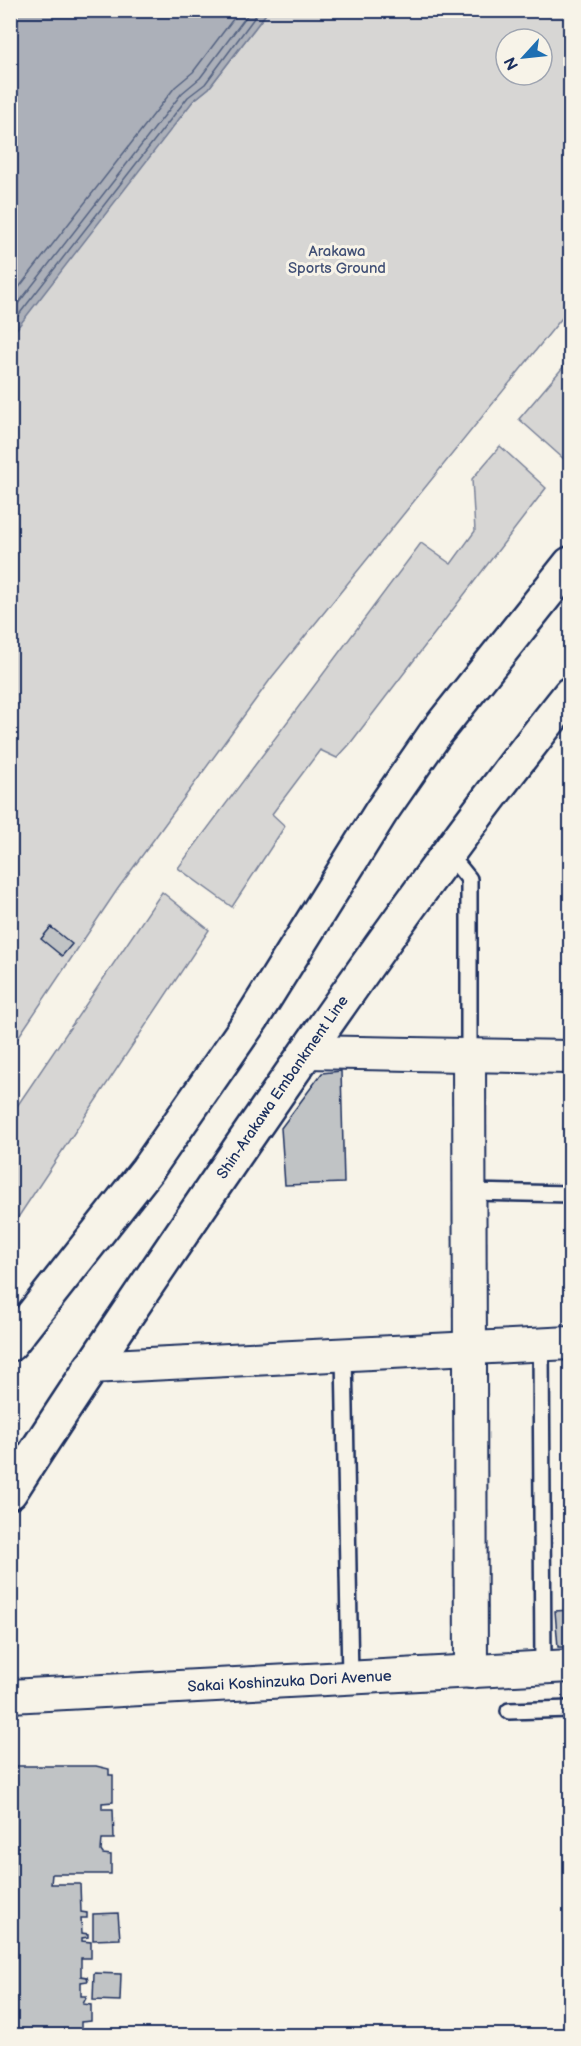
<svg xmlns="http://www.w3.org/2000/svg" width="581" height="2046" font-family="'Balsamiq Sans',sans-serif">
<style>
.green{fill:#d7d6d4;stroke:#798299;stroke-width:1.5;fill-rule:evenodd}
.water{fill:#acb0b9;stroke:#727c95;stroke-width:1.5}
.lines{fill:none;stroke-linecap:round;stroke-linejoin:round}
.shore{stroke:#556382;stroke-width:1.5}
.building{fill:#c0c3c5;stroke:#1b2f5e;stroke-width:1.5}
.service-casing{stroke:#1b2f5e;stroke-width:20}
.minor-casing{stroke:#1b2f5e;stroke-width:36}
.secondary-casing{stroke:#1b2f5e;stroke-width:38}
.service{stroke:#f7f3e8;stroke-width:15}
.minor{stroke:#f7f3e8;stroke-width:32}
.secondary{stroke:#f7f3e8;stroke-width:33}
.labels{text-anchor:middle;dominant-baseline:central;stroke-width:6;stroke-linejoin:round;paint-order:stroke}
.park-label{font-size:15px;fill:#415076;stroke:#f7f3e8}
.street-label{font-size:15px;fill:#1b2f5e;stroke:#f7f3e8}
</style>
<rect width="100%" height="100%" fill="#f7f3e8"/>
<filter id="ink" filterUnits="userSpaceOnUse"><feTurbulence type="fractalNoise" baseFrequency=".0167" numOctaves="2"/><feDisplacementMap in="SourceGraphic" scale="12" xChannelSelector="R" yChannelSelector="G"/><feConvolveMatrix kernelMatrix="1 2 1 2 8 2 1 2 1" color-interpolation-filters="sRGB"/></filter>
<g filter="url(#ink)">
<path class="green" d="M 268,11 L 570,11 L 570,308 L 272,677 L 117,890 L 11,1048 L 11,328 L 193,101 L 209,88 ZM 506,39 L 542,39 L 542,75 L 506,75 Z
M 570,359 L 570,456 L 566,461 L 519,419 Z
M 500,446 L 546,488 L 349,745 L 337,758 L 320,750 L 272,814 L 285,826 L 232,907 L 178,868 L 421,543 L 451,564 L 475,531 L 472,479 Z
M 162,892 L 209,930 L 11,1228 L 11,1115 Z"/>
<path class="water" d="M 11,10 L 268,11 L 209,88 L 193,101 L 11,336 Z"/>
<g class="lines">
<path class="shore" d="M 10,299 L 175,87 L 193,72 L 240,10
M 10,314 L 182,93 L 200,78 L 251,10
M 10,326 L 188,97 L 205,84 L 260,10"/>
</g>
<path class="building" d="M 51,927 L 72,944 L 62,956 L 41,939 Z
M 341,1071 L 344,1183 L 285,1185 L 281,1128 L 322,1073 Z
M 570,1610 L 570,1647 L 558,1647 L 555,1611 Z
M 10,1766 L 96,1766 L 109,1769 L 109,1775 L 113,1775 L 113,1802 L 102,1803 L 102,1809 L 113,1809 L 114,1839 L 102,1839 L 101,1851 L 103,1854 L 111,1855 L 111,1874 L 52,1874 L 51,1884 L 80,1884 L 81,1912 L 87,1913 L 87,1918 L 81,1918 L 82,1933 L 88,1934 L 88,1937 L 82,1938 L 82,1941 L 91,1942 L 91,1958 L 81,1958 L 81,1976 L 87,1977 L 88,1981 L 81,1982 L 81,1996 L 87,1996 L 83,2004 L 91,2005 L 91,2021 L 81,2022 L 81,2036 L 10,2036 Z
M 118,1913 L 120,1939 L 93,1940 L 93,1914 Z
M 94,1973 L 121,1974 L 120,2001 L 93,2000 Z"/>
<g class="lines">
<g class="service-casing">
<path id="service" d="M 448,853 L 469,879 L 469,1056
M 470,1192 L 570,1194
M 541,1345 L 543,1668
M 344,1354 L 350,1678
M 509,1711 L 570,1709"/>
</g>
<g class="minor-casing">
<g id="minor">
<path d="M 306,1052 L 570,1057"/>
<path d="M 469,1056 L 471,1672"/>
<path d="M 90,1367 L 570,1343"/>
<path id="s1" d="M 10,1696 L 570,1666"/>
</g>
</g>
<g class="secondary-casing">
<g id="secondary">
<path d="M 10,1344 L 147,1170 L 253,1017 L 381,812 L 435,734 L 570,564"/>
<path id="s2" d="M 10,1492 C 89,1369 171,1249 253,1129 C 355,981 458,834 570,694"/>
</g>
</g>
<use href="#service" class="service"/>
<use href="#minor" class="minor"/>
<use href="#secondary" class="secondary"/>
</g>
</g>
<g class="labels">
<g class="park-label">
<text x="337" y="251">Arakawa<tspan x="337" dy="17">Sports Ground</tspan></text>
</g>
<g class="street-label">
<text stroke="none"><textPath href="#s2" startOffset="488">Shin-Arakawa Embankment Line</textPath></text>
<text stroke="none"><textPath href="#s1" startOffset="280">Sakai Koshinzuka Dori Avenue</textPath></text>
</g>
</g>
<rect width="581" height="2046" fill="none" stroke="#f7f3e8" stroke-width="36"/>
<rect x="18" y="18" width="545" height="2010" fill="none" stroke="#1b2f5e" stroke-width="2" filter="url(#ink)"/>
<g transform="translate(524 57) rotate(243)"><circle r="28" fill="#f7f3e8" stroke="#9fa5b1" stroke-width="1.5"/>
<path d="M0-4.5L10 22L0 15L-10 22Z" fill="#1f6fb2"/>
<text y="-9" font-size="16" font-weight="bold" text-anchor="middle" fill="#1b2f5e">N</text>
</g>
</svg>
